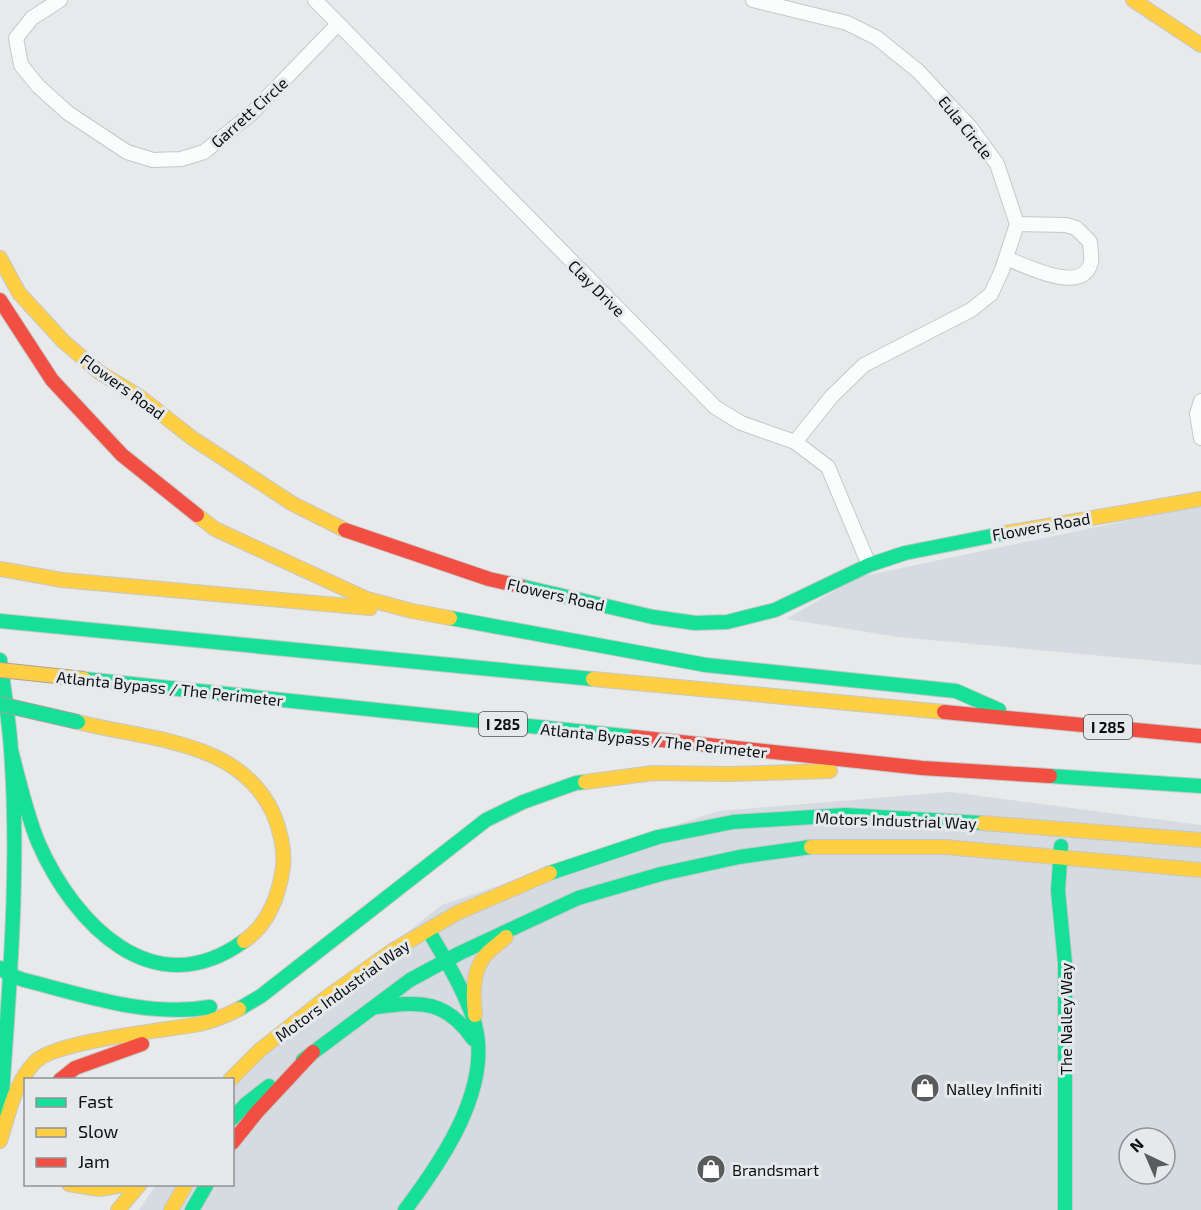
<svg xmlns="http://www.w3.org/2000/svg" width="1201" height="1210" font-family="'Exo 2',sans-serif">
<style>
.built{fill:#d5dbe0;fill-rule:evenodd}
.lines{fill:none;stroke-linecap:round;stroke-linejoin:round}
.street-casing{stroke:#c6c7c9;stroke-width:16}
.fast-casing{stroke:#c6c7c9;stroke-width:16}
.slow-casing{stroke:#c6c7c9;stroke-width:16}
.jam-casing{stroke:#c6c7c9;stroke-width:16}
.street{stroke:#fbfcfc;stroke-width:14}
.fast{stroke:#16e098;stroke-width:14}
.slow{stroke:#ffcf43;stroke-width:14}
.jam{stroke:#f24e42;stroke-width:14}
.fast-bridge-casing{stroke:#a99fa2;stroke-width:16;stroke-linecap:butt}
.slow-bridge-casing{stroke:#a99fa2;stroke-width:16;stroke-linecap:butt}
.fast-bridge{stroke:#16e098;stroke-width:14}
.slow-bridge{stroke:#ffcf43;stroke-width:14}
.labels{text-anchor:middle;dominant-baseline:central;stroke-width:6;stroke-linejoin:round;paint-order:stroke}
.shield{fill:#e6e9ec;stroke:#4f5052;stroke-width:1.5}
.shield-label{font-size:15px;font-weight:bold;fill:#0e0f10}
.street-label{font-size:16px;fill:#0e0f10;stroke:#e6e9ec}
.poi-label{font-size:16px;fill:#0e0f10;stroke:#e6e9ec;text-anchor:start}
</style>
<rect width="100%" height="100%" fill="#e7e9eb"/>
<path class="built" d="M 1201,505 L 1201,665 L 898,637 L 786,619 L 859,577 Z
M 950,792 L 1201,825 L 1201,1210 L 139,1210 L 156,1185 L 232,1184 L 233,1085 L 275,1035 L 442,905 L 718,811 ZM 1129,1138 L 1165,1138 L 1165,1174 L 1129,1174 Z"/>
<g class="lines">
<g class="street-casing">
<path id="street" d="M 60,0 L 32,18 L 16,38 L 21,65 L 38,86 L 68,113 L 127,152 L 153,160 L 181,159 L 204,152 L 251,114 L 338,24
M 315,0 L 715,407 L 741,423 L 795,442 L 828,467 L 869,565
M 753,0 L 847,23 L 877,38 L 918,71 L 970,127 L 997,164 L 1017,224 L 1002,270 L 991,294 L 971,310 L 864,365 L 832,396 L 795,442
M 1006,258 C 1024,265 1084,296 1091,262 C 1092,256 1090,248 1090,242 L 1076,228 L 1066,225 L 1017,224
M 1201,401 L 1197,414 L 1201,438"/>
</g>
<g class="fast-casing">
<path id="fast" d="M 520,586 L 653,617 L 695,623 L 727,622 L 775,610 L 869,565 L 905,553 L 1006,533
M 450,618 L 706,665 L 956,691 L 999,710
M 0,621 L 593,679
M 0,660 C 4,690 9,720 11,750 C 20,870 9,990 1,1109
M 84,679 L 634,737
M 11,750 C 19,781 26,812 38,842 C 74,924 153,1007 244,941
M 1050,776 L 1201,786
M 1061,846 L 1058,891 L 1065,963 L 1065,1210
M 550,873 L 658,837 L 733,822 L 845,815 L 982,823
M 0,968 L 10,975 L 24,980 C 84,995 148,1018 210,1007
M 377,1007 C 421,1001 446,1000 473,1039
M 239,1009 L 261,996 L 486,820 L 523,802 L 576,783 L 585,782
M 303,1060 L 410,980 L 460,953 L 578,898 L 661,874 L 739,857 L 811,847
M 232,1119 L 246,1104 L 269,1086
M 192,1210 L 207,1184
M 405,1210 C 442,1161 494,1086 474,1021 C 464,989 445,959 428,930"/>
</g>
<g class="slow-casing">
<path id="slow" d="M 1133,0 L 1201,45
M 0,258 L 19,293 L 63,341 L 99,372 L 140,397 L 192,438 L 293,504 L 345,530
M 197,515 L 215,529 L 367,599 L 412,611 L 450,618
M 1006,533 L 1201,499
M 0,569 L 62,580 L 370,608
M 593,679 L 944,712
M 78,722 C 146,740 239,739 273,813 C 280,829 285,850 283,867 C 279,895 269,924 244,941
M 585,782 L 653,773 L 728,774 L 830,771
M 982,823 L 1201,840
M 811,847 L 945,847 L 1201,870
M 475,1015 C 473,996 472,973 484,957 C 490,949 499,944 506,937
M 230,1080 L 260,1050 L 326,998 L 392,951 L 457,913 L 550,873
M 0,1141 C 9,1113 14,1084 35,1062 C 54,1041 167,1030 200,1024 C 213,1021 227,1015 239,1009
M 69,1184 L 99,1189 L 129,1184
M 118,1210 L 140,1184
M 171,1210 L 186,1184"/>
</g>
<g class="jam-casing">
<path id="jam" d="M 0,300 L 52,380 L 122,455 L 197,515
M 345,530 L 489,579 L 520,586
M 944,712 L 1201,736
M 634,737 L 922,768 L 1050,776
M 60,1080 L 75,1068 L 142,1044
M 232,1143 L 257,1112 L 313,1052"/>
</g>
<use href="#street" class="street"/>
<use href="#fast" class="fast"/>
<use href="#slow" class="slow"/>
<use href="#jam" class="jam"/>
<g class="fast-bridge-casing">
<path id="fast-bridge" d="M 0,704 L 78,722"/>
</g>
<g class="slow-bridge-casing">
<path id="slow-bridge" d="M 0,670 L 84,679"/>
</g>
<use href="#fast-bridge" class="fast-bridge"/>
<use href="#slow-bridge" class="slow-bridge"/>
</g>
<defs>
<g id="shop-disc" transform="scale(1.5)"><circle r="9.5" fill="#5a5b5d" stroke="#e6e9ec"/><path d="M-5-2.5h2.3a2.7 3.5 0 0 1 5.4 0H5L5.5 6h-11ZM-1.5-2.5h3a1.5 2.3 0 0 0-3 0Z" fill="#fff"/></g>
</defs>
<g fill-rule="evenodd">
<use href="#shop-disc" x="925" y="1088"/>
<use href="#shop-disc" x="711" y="1169"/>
</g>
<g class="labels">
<g class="shield">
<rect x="479" y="712" width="48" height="24" rx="4.5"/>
<rect x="1084" y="715" width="48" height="24" rx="4.5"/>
</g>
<g class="shield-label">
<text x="503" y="724">I 285</text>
<text x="1108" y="727">I 285</text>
</g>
<g class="street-label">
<text transform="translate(249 112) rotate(-42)">Garrett Circle</text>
<text transform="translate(966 127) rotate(51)">Eula Circle</text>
<text transform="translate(597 288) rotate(45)">Clay Drive</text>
<text transform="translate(123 386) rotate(36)">Flowers Road</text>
<text transform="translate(1041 526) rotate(-10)">Flowers Road</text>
<text transform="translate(556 594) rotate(13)">Flowers Road</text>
<text transform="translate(170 688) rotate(6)">Atlanta Bypass / The Perimeter</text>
<text transform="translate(654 740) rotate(6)">Atlanta Bypass / The Perimeter</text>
<text transform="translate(896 820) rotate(2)">Motors Industrial Way</text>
<text transform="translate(342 990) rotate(-36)">Motors Industrial Way</text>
<text transform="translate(1065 1019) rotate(-90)">The Nalley Way</text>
</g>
<g class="poi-label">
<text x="946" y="1088">Nalley Infiniti</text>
<text x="732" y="1169">Brandsmart</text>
</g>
</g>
<rect x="24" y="1078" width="210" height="108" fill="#e6e9ec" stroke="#909294" stroke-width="1.5"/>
<rect x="36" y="1098" width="30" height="9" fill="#16e098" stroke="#909294" stroke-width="1.5"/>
<text x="78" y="1108" font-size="18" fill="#0e0f10">Fast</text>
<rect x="36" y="1128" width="30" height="9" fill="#ffcf43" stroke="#909294" stroke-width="1.5"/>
<text x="78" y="1138" font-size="18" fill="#0e0f10">Slow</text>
<rect x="36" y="1158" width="30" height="9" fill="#f24e42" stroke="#909294" stroke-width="1.5"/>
<text x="78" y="1168" font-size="18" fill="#0e0f10">Jam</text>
<g transform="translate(1147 1156) rotate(316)"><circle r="28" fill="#e6e9ec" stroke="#909294" stroke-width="1.5"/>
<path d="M0-4.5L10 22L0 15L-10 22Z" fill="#5a5b5d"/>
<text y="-9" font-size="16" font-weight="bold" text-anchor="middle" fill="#0e0f10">N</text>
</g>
</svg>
